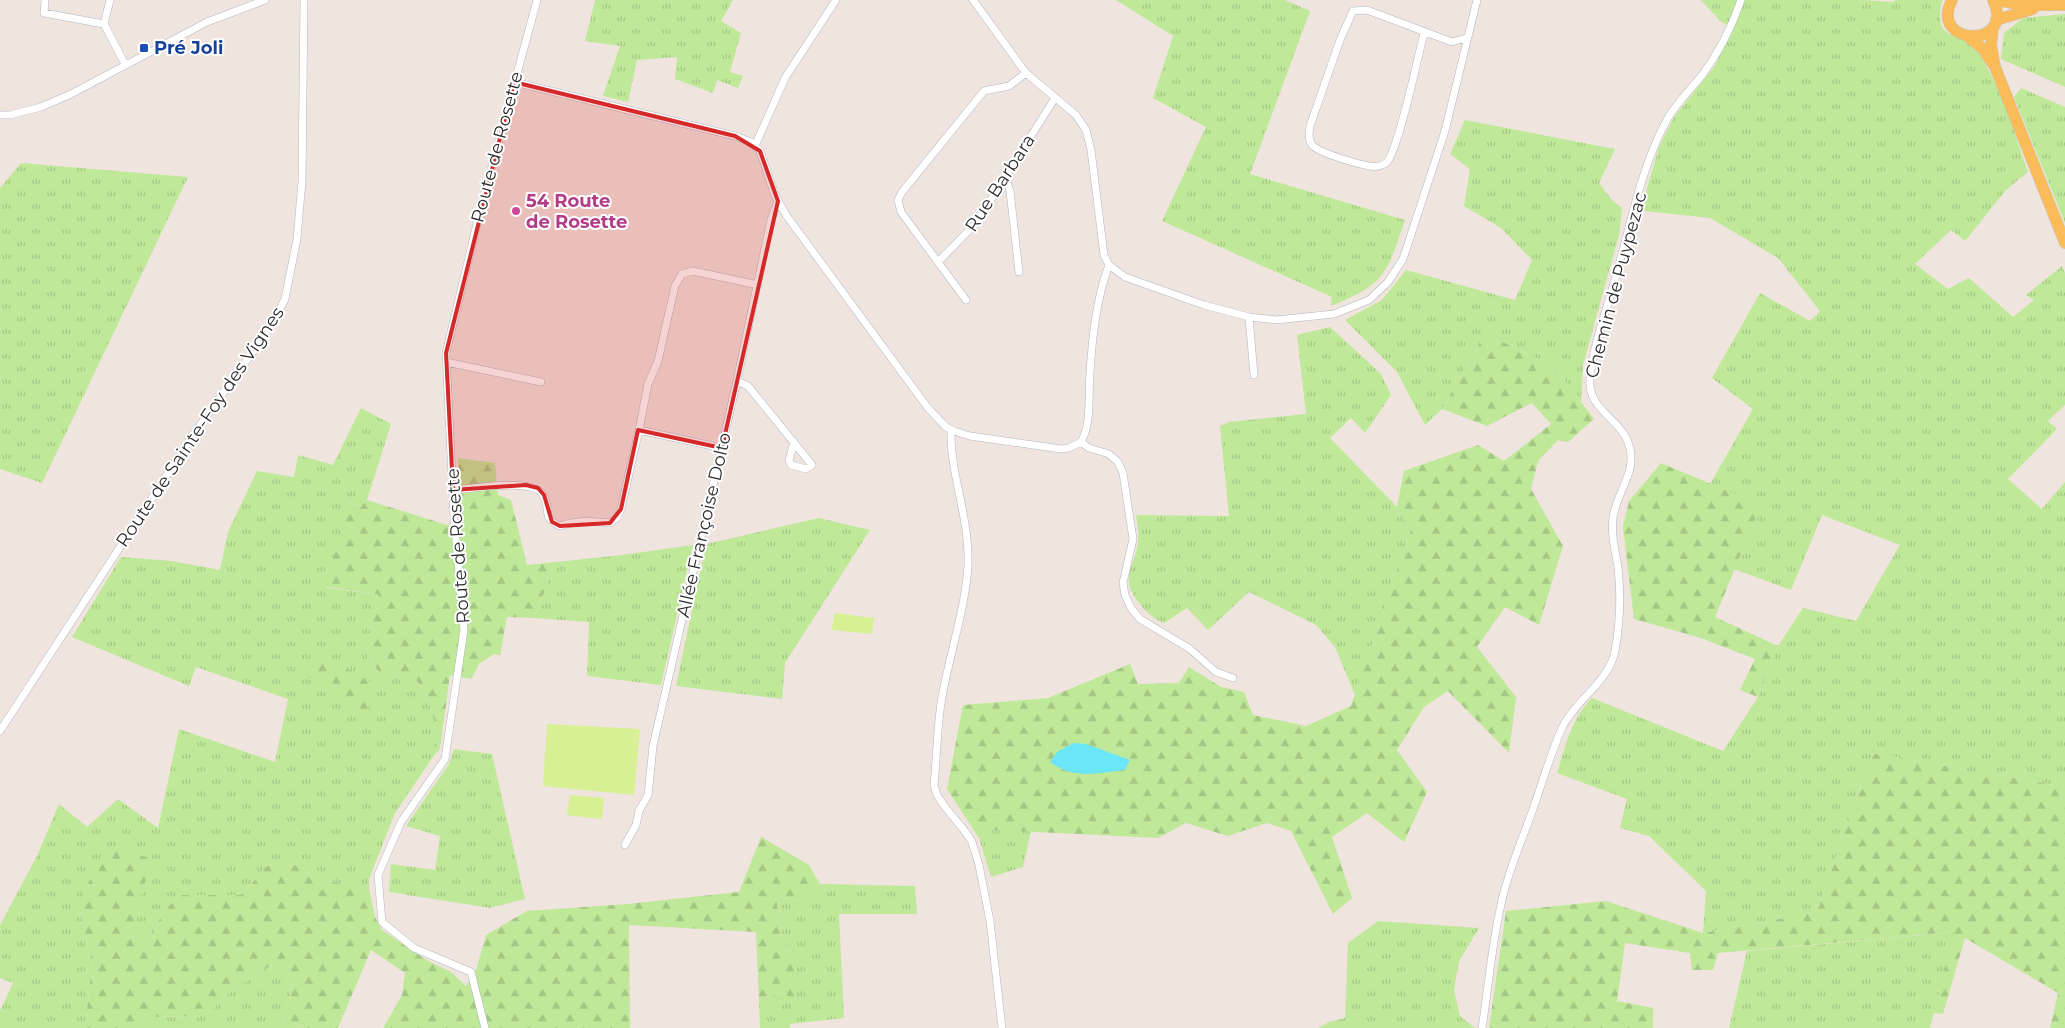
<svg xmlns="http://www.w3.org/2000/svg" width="2065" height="1028" font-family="Montserrat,sans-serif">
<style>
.grass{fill:url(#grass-tufts)}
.forest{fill:url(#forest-firs)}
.pitch{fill:#d6f093}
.water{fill:#6be6f6}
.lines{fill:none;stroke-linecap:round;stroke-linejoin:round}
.minor-casing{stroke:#b2b6c1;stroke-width:8}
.primary-casing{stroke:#c8c8c8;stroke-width:12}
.minor{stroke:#fff;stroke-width:7}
.primary{stroke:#f9bc58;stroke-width:11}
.marked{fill:#d62828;fill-opacity:0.2;stroke:#d62828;stroke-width:4;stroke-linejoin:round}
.transit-dot{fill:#1a4fb4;stroke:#fff;stroke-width:2}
.hotel-dot{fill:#d1479c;stroke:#fff;stroke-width:2}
.labels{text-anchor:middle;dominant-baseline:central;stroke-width:4;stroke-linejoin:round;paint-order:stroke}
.transit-label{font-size:18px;font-weight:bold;fill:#164399;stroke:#fff;text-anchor:start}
.street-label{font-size:18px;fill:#2c2c2c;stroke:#fff}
.hotel-label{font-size:18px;font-weight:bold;fill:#b23c85;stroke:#fff;text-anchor:start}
</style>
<defs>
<pattern id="grass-tufts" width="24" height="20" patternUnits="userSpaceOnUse" patternTransform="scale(1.25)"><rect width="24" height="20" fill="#bfe898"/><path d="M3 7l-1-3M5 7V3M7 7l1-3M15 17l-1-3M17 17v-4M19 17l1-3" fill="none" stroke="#a4c783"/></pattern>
<pattern id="forest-firs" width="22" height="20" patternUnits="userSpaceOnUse" patternTransform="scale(1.25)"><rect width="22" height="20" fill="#bfe898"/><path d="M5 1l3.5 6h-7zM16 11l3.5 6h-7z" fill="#a4c783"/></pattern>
</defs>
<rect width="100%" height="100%" fill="#efe5de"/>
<path class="grass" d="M 595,0 L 733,0 L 721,21 L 741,33 L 730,72 L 743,76 L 738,88 L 717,80 L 713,93 L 675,79 L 677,57 L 637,60 L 628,102 L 603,96 L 620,46 L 585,41 Z
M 1116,0 L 1285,0 L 1310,11 L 1250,174 L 1405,220 C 1387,273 1386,284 1331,306 L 1332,297 L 1162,221 L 1206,127 L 1153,98 L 1173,36 Z
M 1701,0 L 1863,0 L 1893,2 L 1896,0 L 1942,0 C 1933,43 1957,30 1976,49 C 1980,52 1982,58 1984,62 C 2004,95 2015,136 2028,172 L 2006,190 L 1965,241 L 1951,230 L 1915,264 L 1948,289 L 1969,278 L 2013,317 L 2034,300 L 2026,295 L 2062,266 L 2065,273 L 2065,405 L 2048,421 L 2057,429 L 2008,479 L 2042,509 L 2065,482 L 2065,787 L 1872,753 L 1817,912 L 1703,933 L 1706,891 L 1649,836 L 1620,828 L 1627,799 L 1557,773 C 1566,745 1571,719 1592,698 L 1723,751 L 1758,697 L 1778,646 L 1803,608 L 1856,621 L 1900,545 L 1822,515 L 1791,590 L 1734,569 L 1761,505 L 1710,484 L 1753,409 L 1712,378 L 1760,293 L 1810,321 L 1820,311 L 1778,258 L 1710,218 L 1644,211 L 1642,206 L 1659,147 L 1674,117 L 1714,67 L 1734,28 L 1721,22 Z
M 2065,14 L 2065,87 L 2001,59 L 2004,33 L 2023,18 Z
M 2021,88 L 2065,107 L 2065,223 L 2014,97 Z
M 1465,120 L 1615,149 L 1599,183 L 1612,200 L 1622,208 L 1619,235 L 1583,365 L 1581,402 L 1554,367 L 1485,333 L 1442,409 L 1425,425 L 1397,372 L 1345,320 L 1382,300 L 1406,270 L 1515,300 L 1532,260 L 1501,228 L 1464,206 L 1470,169 L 1450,154 Z
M 21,163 L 188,177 L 42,483 L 0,469 L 0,188 Z
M 1330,327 L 1381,374 L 1391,395 L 1365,433 L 1351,418 L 1330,438 L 1397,507 L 1411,530 L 1355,695 L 1335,647 L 1316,625 L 1249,592 L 1208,630 L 1187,608 L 1164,623 C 1154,619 1147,613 1140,604 C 1116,575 1138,567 1138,538 C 1139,531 1137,523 1136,515 L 1229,516 L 1220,426 L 1229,422 L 1306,414 L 1297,335 Z
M 361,408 L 391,424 L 367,500 L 362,507 L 348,501 L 327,588 L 378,594 L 366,653 L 380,674 L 416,680 L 426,693 L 434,720 L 435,754 L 395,813 L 369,879 L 369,889 L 320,879 L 299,866 L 274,859 L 241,895 L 180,895 L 162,913 L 150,943 L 130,935 L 79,908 L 92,962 L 85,1028 L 0,1028 L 0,1011 L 13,983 L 0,978 L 0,925 L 37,856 L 59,804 L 87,827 L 118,799 L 158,828 L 179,729 L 275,762 L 288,699 L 196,667 L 189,686 L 72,637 L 121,557 L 172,561 L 220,570 L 228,532 L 257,471 L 294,477 L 298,455 L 333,465 Z
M 819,518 L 870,530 L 785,663 L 782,699 L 676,686 L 706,544 Z
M 693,545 L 661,685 L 587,676 L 589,622 L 534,618 L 556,562 L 622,555 Z
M 454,749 L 492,754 L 525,899 L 490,908 L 389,892 L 391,864 L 435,870 L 440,836 L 406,826 L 449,764 Z
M 993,830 L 1031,831 L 1023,867 L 991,877 L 979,838 Z
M 820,884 L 915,886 L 917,914 L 839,914 L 844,1018 L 790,1024 L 790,1028 L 760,1028 L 759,1001 L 783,991 L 796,971 L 780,927 L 783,919 L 777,905 L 779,895 L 797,901 Z
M 1378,921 L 1479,928 L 1459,961 L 1454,990 L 1460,1016 L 1475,1028 L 1318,1028 L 1329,1022 L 1345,1018 L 1348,943 Z
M 1955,932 L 1930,1028 L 1729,1028 L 1747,951 Z
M 272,965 L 293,984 L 283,1023 L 302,1028 L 134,1028 L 150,1017 L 205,1016 L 235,988 Z"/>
<path class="forest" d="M 1485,333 L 1554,367 L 1594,419 L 1568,442 L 1558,440 L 1538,461 L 1531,489 L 1563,546 L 1539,625 L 1505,607 L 1477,647 L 1516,697 L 1509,753 L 1448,691 L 1424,707 L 1397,750 L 1427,792 L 1404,842 L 1367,813 L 1332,837 L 1352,898 L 1333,914 L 1291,831 L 1267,823 L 1228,836 L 1186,823 L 1158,838 L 993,830 L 979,838 L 947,789 L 963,705 L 1048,698 L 1130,664 L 1138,684 L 1179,683 L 1189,667 L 1221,687 L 1244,692 L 1253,715 L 1306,726 L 1351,706 L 1411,530 L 1397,507 L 1404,471 L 1478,445 L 1504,461 L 1551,424 L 1532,403 L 1487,426 L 1442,409 Z
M 458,458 L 495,463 L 498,495 L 511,500 L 527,565 L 556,562 L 534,618 L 507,617 L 500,655 L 494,654 L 479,664 L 471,679 L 450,675 L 440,749 L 435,754 L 434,720 L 426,693 L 416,680 L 380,674 L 366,653 L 378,594 L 326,587 L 348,501 L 361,507 L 367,500 L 460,529 Z
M 1661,463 L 1761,505 L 1715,617 L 1778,646 L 1758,697 L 1740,690 L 1755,659 L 1701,638 L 1634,619 L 1623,527 L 1629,501 Z
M 322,656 L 373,683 L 371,705 L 359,716 L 344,709 L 332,692 L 308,677 Z
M 1872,753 L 2065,787 L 2065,1028 L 2050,1028 L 2058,993 L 1965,938 L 1943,1014 L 1934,1013 L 1954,932 L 1718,953 L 1713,970 L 1692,970 L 1690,953 L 1625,943 L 1617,1001 L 1653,1008 L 1653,1028 L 1489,1028 L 1506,911 L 1606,901 L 1703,933 L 1817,912 Z
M 761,837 L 809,865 L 820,884 L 797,901 L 779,895 L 777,906 L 783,919 L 780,927 L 796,971 L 800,986 L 793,1001 L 782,991 L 759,1001 L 756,932 L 629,925 L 630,1028 L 383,1028 L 402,995 L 405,973 L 371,950 L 338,1028 L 302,1028 L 283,1023 L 293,984 L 272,965 L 235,988 L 205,1016 L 150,1017 L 134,1028 L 85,1028 L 92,962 L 79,908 L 87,885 L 108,849 L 152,858 L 130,935 L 150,943 L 162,913 L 180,895 L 241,895 L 274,859 L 299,866 L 320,879 L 369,889 L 375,917 L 382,930 L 428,961 L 451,972 L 466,986 L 476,970 L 486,935 L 527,911 L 628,904 L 739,892 Z"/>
<path class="pitch" d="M 834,613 L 874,618 L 872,634 L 832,630 Z
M 547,724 L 640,729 L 634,795 L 543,786 Z
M 570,795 L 604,798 L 602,819 L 567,815 Z"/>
<path class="water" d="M 1073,743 L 1086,744 L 1130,760 L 1125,770 C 1097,773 1074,780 1050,762 L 1057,752 Z"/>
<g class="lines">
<g class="minor-casing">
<path id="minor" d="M 45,0 L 44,13 L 104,24
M 110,0 L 104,24 L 125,64
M 973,0 L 1026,73 L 1076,115 L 1086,130 L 1091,150 L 1104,255 L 1109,265 L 1125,277 L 1204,305 L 1249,317 L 1276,320 L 1334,314 L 1369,300 L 1388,282 L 1403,259 L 1445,131 L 1477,0
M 1424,33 C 1418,56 1399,148 1387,162 C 1383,166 1375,167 1369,166 C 1358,164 1319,153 1312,145 C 1308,139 1309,133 1310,126 L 1340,40 L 1353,11 L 1367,10 L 1452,42 L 1466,38
M 514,82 L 735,136 L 751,142 L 760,151 L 775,195 L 786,215 L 928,408 L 946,427 L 954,431 L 970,436 L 1061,449 L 1069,448 L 1081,442 C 1092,423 1088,395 1090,373 C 1092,337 1096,299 1109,265
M 0,115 L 10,115 L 41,107 L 71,94 L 207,22 L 265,0
M 755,146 L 785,78 L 836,0
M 1005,176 L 1010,191 L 1019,272
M 938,262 L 976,223 L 1055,98
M 966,300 L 901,212 L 898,200 L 902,192 L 984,91 L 1009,86 L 1026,73
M 1249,317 L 1254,375
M 446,362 L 541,382
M 737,381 L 748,386 L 812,465 L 806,469 L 791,465 L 789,461 L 794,442
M 951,430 C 950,475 970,518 968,566 C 965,610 950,653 942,697 C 937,725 937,756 934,785 L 937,795 L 945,807 L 964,830 L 972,842 L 979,865 L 990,921 L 1002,1028
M 1081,442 L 1089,448 L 1109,454 L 1118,462 L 1123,473 L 1133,539 L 1123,583 L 1125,595 L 1131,608 L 1140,619 L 1190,649 L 1216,672 L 1233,678
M 722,448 L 639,430 L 648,384 L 658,361 L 675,286 L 682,274 L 693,271 L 758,285
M 453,490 C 471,489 534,477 543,495 C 552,509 540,517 560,526 C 575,520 595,521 610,523 L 617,518 L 621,509 L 639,430
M 0,731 L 197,429 L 268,331 L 285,299 L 297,239 L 302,181 L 304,0
M 625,845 L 636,825 L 639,811 L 648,795 L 653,746 L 736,385 L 771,220 L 778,201
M 485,1028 L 471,972 L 414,948 L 382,922 L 378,875 L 401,822 L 445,759 L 464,630 L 454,517 L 446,353 L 481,207 L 537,0
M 1482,1028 C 1489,984 1492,939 1503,896 C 1510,867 1522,840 1532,812 C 1542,784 1550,755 1562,728 C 1576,699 1609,682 1615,651 C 1620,624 1621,595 1618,567 C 1615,550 1611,535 1613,518 C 1616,493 1636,474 1630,449 C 1625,420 1587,411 1590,379 C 1593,344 1607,310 1616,276 C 1631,224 1641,166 1668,118 C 1677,102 1692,88 1703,74 C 1719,52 1732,26 1741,0"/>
</g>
<g class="primary-casing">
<path id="primary" d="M 1952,0 C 1928,47 2017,49 1993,0
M 1997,0 L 2022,5 L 2065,5
M 1996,20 L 2033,9
M 1993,27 L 1991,45 L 1995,67 L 2065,243
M 1969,37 L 1983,49 L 1992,63"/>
</g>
<use href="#minor" class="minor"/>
<use href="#primary" class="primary"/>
</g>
<path class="marked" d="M 514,82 L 735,136 L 760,151 L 778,201 L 722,448 L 638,430 L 621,509 L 610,523 L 560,526 L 552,522 L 544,495 L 538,488 L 526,485 L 453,490 L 446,353 Z"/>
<rect class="transit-dot" x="139" y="43" width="10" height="10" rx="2.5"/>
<circle class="hotel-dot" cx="516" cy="211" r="5"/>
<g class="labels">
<g class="transit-label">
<text x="154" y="48">Pré Joli</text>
</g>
<g class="street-label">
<text transform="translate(497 147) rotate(-75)">Route de Rosette</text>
<text transform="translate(1000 183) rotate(-57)">Rue Barbara</text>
<text transform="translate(1616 285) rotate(-75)">Chemin de Puypezac</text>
<text transform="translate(200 427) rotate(-56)">Route de Sainte-Foy des Vignes</text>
<text transform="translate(704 525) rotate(-77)">Allée Françoise Dolto</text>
<text transform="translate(458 546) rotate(-94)">Route de Rosette</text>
</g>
<g class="hotel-label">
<text x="526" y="201">54 Route<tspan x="526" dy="21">de Rosette</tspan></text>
</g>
</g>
</svg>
